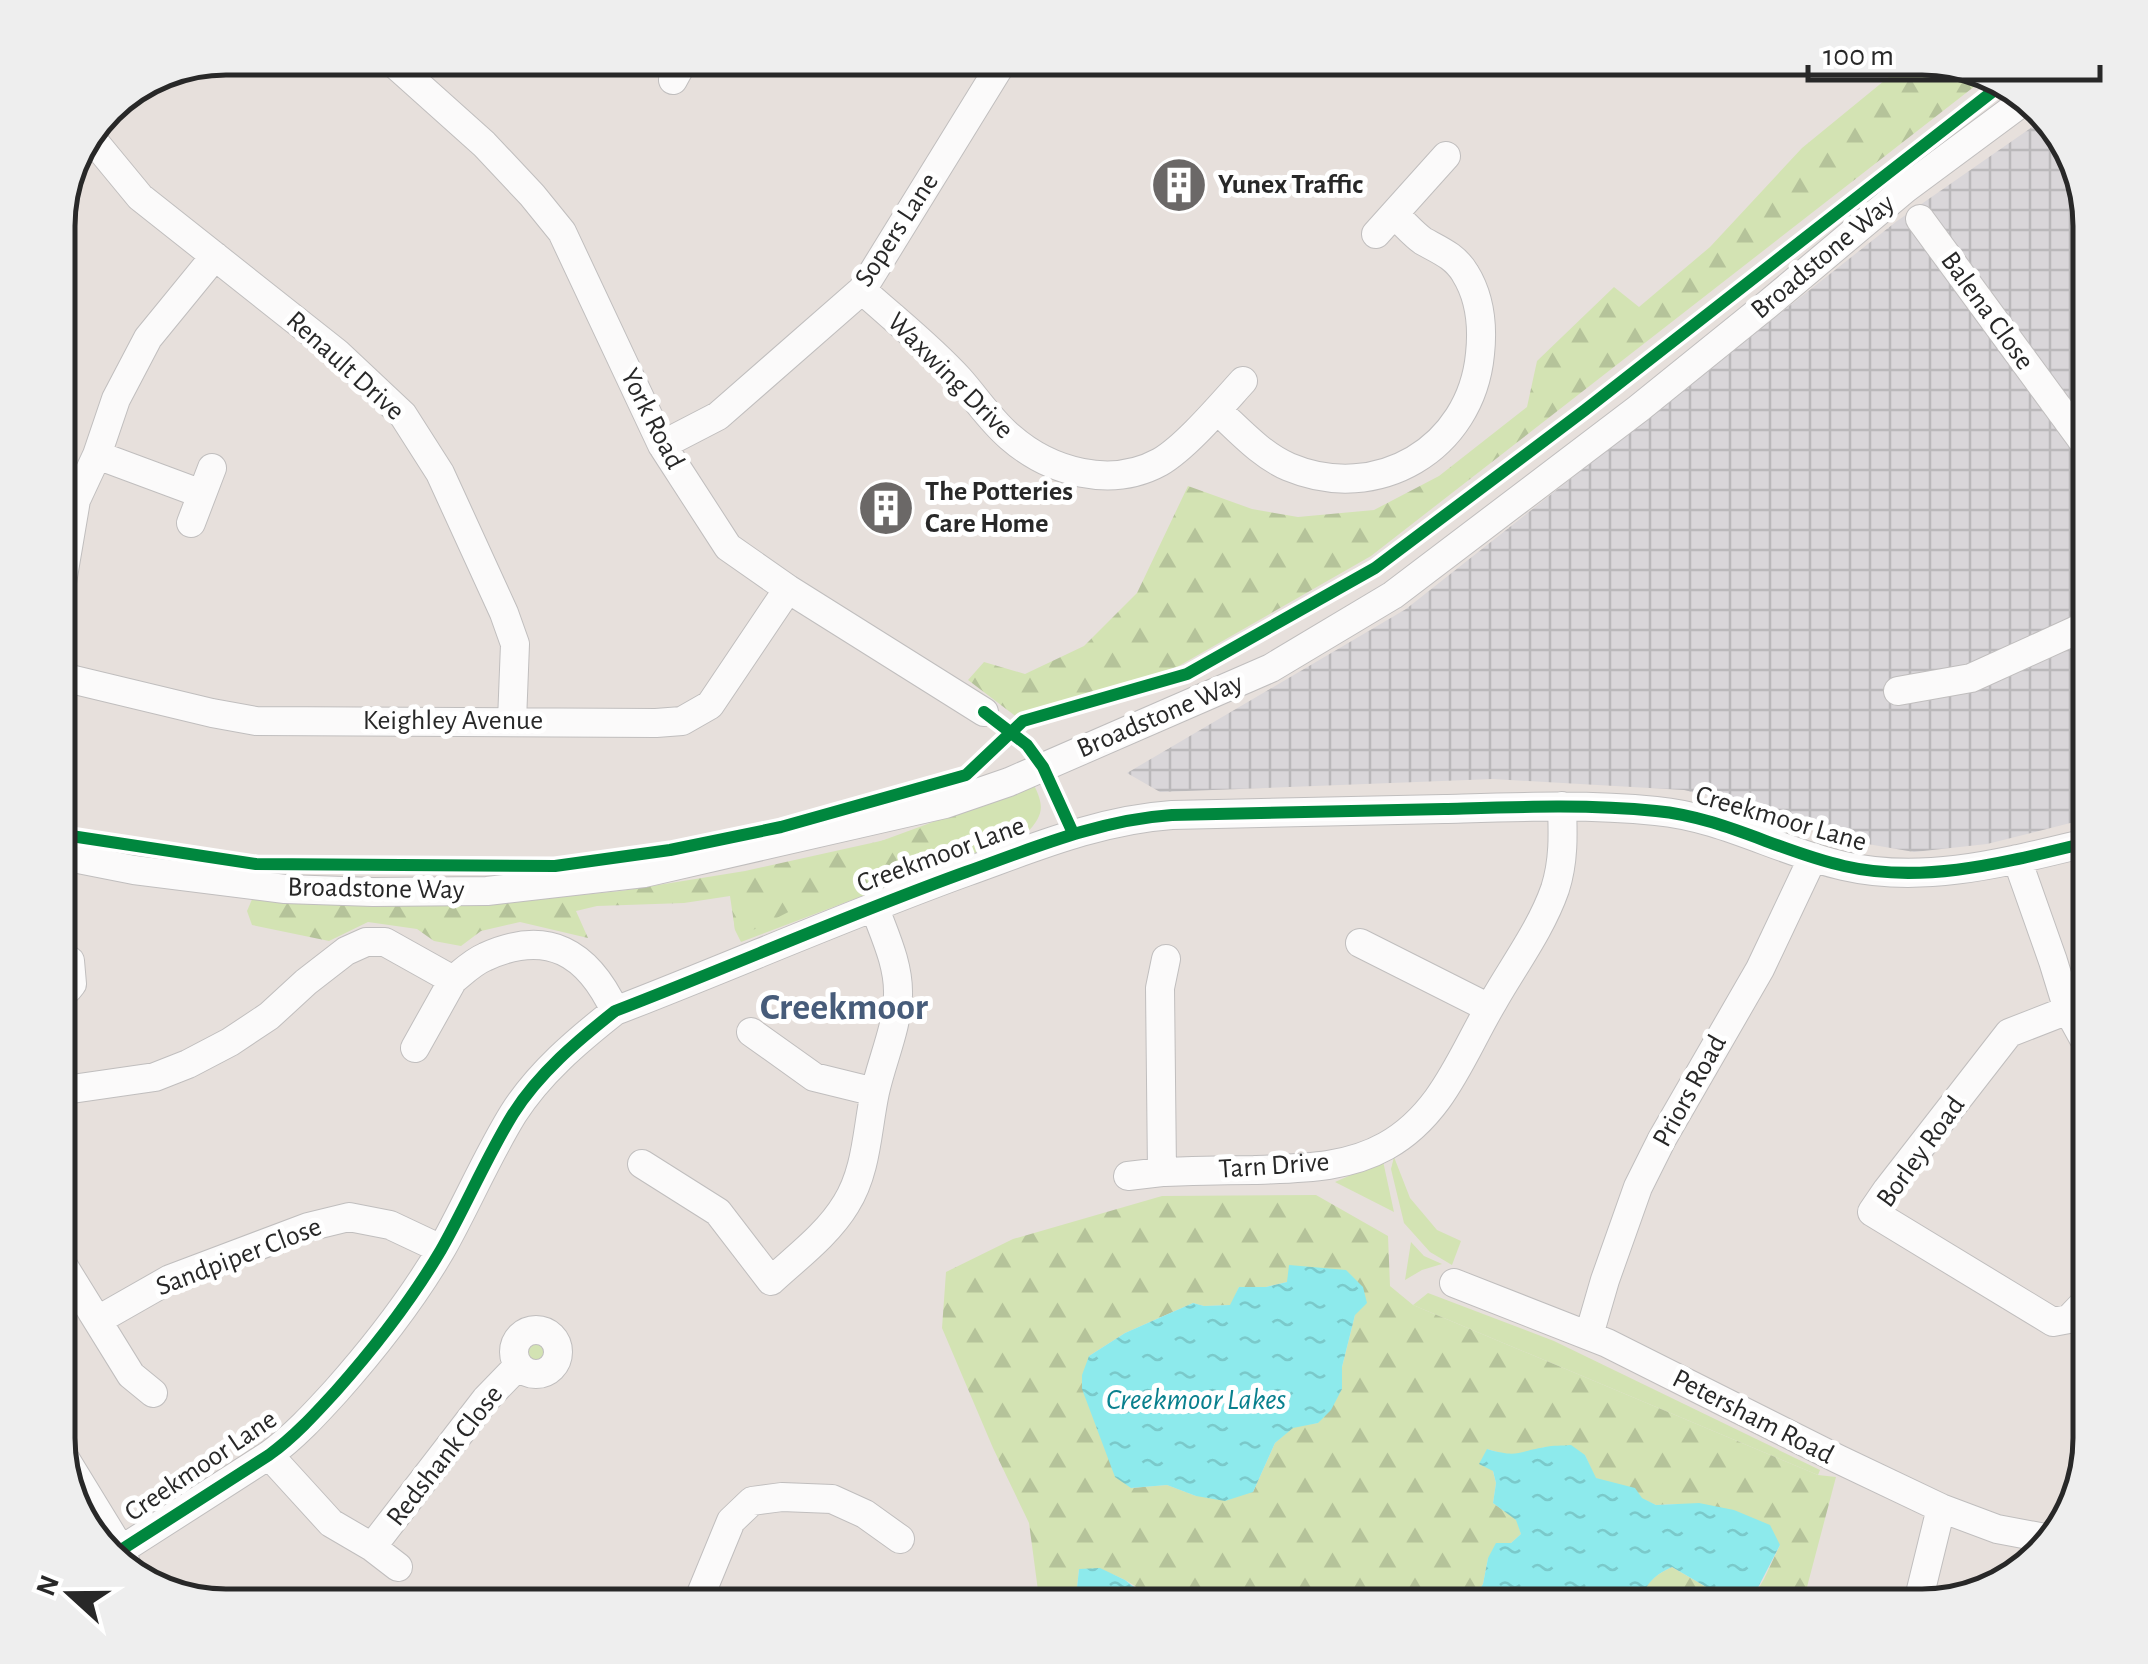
<svg xmlns="http://www.w3.org/2000/svg" width="2148" height="1664" font-family="'Alegreya Sans',sans-serif">
<style>
.industrial{fill:url(#industrial-grid)}
.grass{fill:#d3e3b3}
.forest{fill:url(#forest-firs);fill-rule:evenodd}
.water{fill:url(#water-ripples)}
.lines{fill:none;stroke-linecap:round;stroke-linejoin:round}
.minor-casing{stroke:#c0bebe;stroke-width:30}
.minor{stroke:#fbfafa;stroke-width:28}
.cycleway-casing{stroke:#fff;stroke-width:19}
.cycleway{stroke:#00873e;stroke-width:12}
.labels{text-anchor:middle;dominant-baseline:central;stroke-width:10;stroke-linejoin:round;paint-order:stroke}
.poi-label{font-size:28px;font-weight:bold;fill:#282828;stroke:#fff;text-anchor:start}
.street-label{font-size:28px;fill:#282828;stroke:#fff}
.water-label{font-size:30px;font-style:italic;fill:#09808e;stroke:#fff}
.district-label{font-size:38px;font-weight:bold;fill:#475c7a;stroke:#fff}
.rim{fill:none;stroke:#282828;stroke-width:5}
</style>
<defs>
<pattern id="industrial-grid" width="8" height="8" patternUnits="userSpaceOnUse" patternTransform="scale(2.5)"><rect width="8" height="8" fill="#d9d6d9"/><path d="M0 4h8M4 0v8" fill="none" stroke="#bab8ba"/></pattern>
<pattern id="forest-firs" width="22" height="20" patternUnits="userSpaceOnUse" patternTransform="scale(2.5)"><rect width="22" height="20" fill="#d3e3b3"/><path d="M5 1l3.5 6h-7zM16 11l3.5 6h-7z" fill="#b5c39a"/></pattern>
<pattern id="water-ripples" width="26" height="14" patternUnits="userSpaceOnUse" patternTransform="scale(2.5)"><rect width="26" height="14" fill="#8deaec"/><path d="M2 4q2-2 4 0t4 0M15 11q2-2 4 0t4 0" fill="none" stroke="#7ac9ca"/></pattern>
</defs>
<rect width="100%" height="100%" fill="#e7e0dc"/>
<path class="industrial" d="M 2045,118 L 2073,152 L 2090,226 L 2090,818 L 1987,844 L 1914,852 L 1850,841 L 1746,805 L 1684,790 L 1493,779 L 1160,792 L 1127,773 L 1406,609 L 1897,221 Z"/>
<path class="grass" d="M 1034,785 C 1045,808 1043,815 1026,834 L 741,942 L 735,930 L 731,896 Z
M 1394,1157 L 1410,1198 L 1437,1230 L 1461,1241 L 1452,1265 L 1430,1252 L 1404,1223 L 1391,1169 Z
M 1383,1161 L 1394,1212 L 1335,1182 Z
M 1411,1242 L 1424,1256 L 1442,1264 L 1422,1270 L 1405,1280 Z
M 1428,1293 L 1554,1341 L 1820,1470 L 1818,1475 L 1413,1305 Z
M522 1351a12 12 0 1 1 24 0a12 12 0 1 1-24 0Z"/>
<path class="forest" d="M 1912,58 L 1922,58 L 1984,79 L 1371,556 L 1177,667 L 1018,718 L 968,680 L 984,662 L 1025,674 L 1084,646 L 1137,593 L 1188,486 L 1252,509 L 1298,517 L 1374,510 L 1439,476 L 1527,407 L 1537,361 L 1614,287 L 1639,307 L 1710,247 L 1802,148 Z
M 980,806 L 992,808 L 990,825 L 948,847 L 903,861 L 865,889 L 821,893 L 806,903 L 753,930 L 735,930 L 730,896 L 684,903 L 597,906 L 576,911 L 588,938 L 520,922 L 481,931 L 461,946 L 434,941 L 417,929 L 368,922 L 329,941 L 252,925 L 247,911 L 253,897 L 487,904 L 621,891 L 745,871 L 894,838 Z
M 1316,1195 L 1388,1236 L 1390,1286 L 1413,1305 L 1818,1475 L 1836,1477 L 1802,1606 L 1639,1606 C 1644,1585 1652,1576 1672,1567 L 1708,1588 L 1752,1599 L 1764,1579 L 1780,1545 L 1676,1504 L 1656,1505 L 1595,1478 L 1585,1455 L 1545,1447 L 1518,1455 L 1504,1454 L 1487,1449 L 1496,1483 L 1493,1503 L 1517,1520 L 1521,1534 L 1511,1543 L 1488,1558 L 1483,1584 L 1469,1606 L 1160,1606 C 1136,1584 1112,1568 1079,1569 L 1075,1606 L 1043,1606 L 1039,1598 L 1029,1523 L 993,1448 L 942,1328 L 946,1272 L 1013,1239 L 1162,1196 ZM 1287,1282 L 1355,1315 L 1342,1367 L 1342,1389 L 1318,1423 L 1293,1427 L 1275,1443 L 1253,1492 L 1196,1496 L 1167,1485 L 1131,1488 L 1089,1356 L 1125,1333 L 1193,1303 L 1204,1306 L 1231,1305 L 1239,1287 L 1266,1287 Z"/>
<path class="water" d="M 1289,1265 L 1346,1270 L 1363,1287 L 1367,1303 L 1355,1315 L 1342,1367 L 1342,1389 L 1331,1410 L 1318,1423 L 1293,1428 L 1275,1443 L 1253,1492 L 1225,1501 L 1196,1496 L 1167,1485 L 1131,1488 L 1115,1477 L 1082,1389 L 1082,1375 L 1089,1356 L 1125,1333 L 1193,1303 L 1204,1306 L 1230,1305 L 1239,1287 L 1266,1287 L 1287,1282 Z
M 1571,1445 L 1585,1455 L 1596,1478 L 1635,1488 L 1642,1498 L 1656,1505 L 1699,1503 L 1734,1510 L 1770,1525 L 1780,1545 L 1752,1599 L 1708,1588 L 1672,1567 C 1652,1576 1644,1586 1639,1606 L 1469,1606 L 1483,1584 L 1488,1558 L 1496,1543 L 1511,1543 L 1521,1534 L 1516,1520 L 1493,1503 L 1496,1483 L 1493,1471 L 1479,1464 L 1487,1449 C 1518,1458 1516,1452 1545,1447 C 1553,1445 1562,1446 1571,1445 Z
M 1100,1568 L 1125,1580 L 1159,1606 L 1075,1606 L 1079,1569 Z"/>
<g class="lines">
<g class="minor-casing">
<path id="minor" d="M 388,58 L 484,144 L 532,195 L 562,232 L 662,445 L 728,547 L 788,589 L 984,712
M 673,80 L 685,58
M 88,134 L 140,197 L 337,353 L 403,415 L 440,473 L 504,613 L 515,644 L 512,721
M 1920,219 L 2090,451
M 1376,234 L 1446,156
M 862,290 C 894,319 930,347 959,379 C 976,398 990,420 1010,437 C 1050,472 1111,489 1160,462 C 1186,447 1222,404 1243,381
M 1217,410 C 1239,430 1261,455 1289,467 C 1377,504 1471,449 1480,354 C 1483,326 1480,297 1465,273 C 1455,256 1439,250 1423,241 C 1413,234 1404,223 1395,215
M 662,445 L 718,416 L 862,290 L 1005,58
M 97,455 L 202,494
M 191,523 L 212,468
M 58,606 L 76,500 L 97,455 L 116,399 L 148,338 L 215,256
M 58,676 L 212,713 L 256,721 L 656,723 L 682,721 L 710,705 L 788,589
M 1898,691 L 1971,678 L 2081,628 L 2090,620
M 58,855 L 134,870 L 285,889 L 373,892 L 487,891 L 644,873 L 945,804 L 1009,782 L 1271,668 L 1393,595 L 1638,409 L 1768,304 L 1905,189 L 2029,97
M 2017,859 L 2053,961 L 2068,1010 L 2090,1050
M 1360,943 L 1489,1008
M 1166,959 L 1160,988 L 1162,1172 C 1193,1171 1223,1170 1254,1170 C 1299,1168 1345,1169 1386,1146 C 1443,1114 1462,1054 1493,1002 C 1514,965 1541,929 1555,889 C 1564,861 1563,834 1562,806
M 58,993 L 68,989 L 72,984 L 70,961 L 63,956 L 58,957
M 2068,1010 L 2009,1033 L 1887,1190 L 1872,1212 L 2053,1322 L 2069,1319 L 2090,1297
M 751,1032 L 814,1077 L 875,1092
M 415,1048 L 453,980
M 58,1091 L 155,1077 L 188,1064 L 230,1042 L 269,1016 L 306,982 L 346,951 L 366,942 L 385,942 L 453,980 C 463,972 473,962 485,957 C 548,928 588,953 615,1011
M 642,1164 L 718,1212 L 771,1281 C 797,1257 828,1234 846,1204 C 867,1171 867,1129 875,1092 C 882,1060 897,1028 898,995 C 899,964 884,934 874,906
M 1128,1176 L 1162,1172
M 58,1257 L 131,1375 L 153,1393
M 1454,1283 L 1607,1343 L 1838,1459 L 1941,1508 L 1997,1529 L 2056,1540
M 98,1320 L 170,1279 L 308,1227 L 349,1217 L 390,1225 L 441,1249
M514 1352a22 22 0 1 1 44 0a22 22 0 1 1-44 0Z
M 1589,1335 L 1605,1280 L 1638,1187 L 1662,1139 L 1760,969 L 1813,857
M 58,1447 L 121,1550 L 130,1574
M 269,1455 L 331,1523 L 372,1547 L 486,1399 L 518,1366
M 372,1547 L 398,1567
M 121,1550 L 269,1455 C 294,1437 315,1414 336,1391 C 375,1347 411,1301 441,1250 C 466,1206 486,1158 513,1114 C 539,1073 577,1041 615,1011 C 732,966 847,915 966,872 C 1033,848 1099,820 1172,815 C 1263,813 1354,811 1444,809 C 1515,807 1586,804 1656,811 C 1723,817 1780,852 1844,866 C 1926,885 2010,861 2090,842
M 696,1606 L 731,1521 L 752,1501 L 782,1497 L 832,1499 L 865,1514 L 900,1539
M 1917,1606 L 1941,1508"/>
</g>
<use href="#minor" class="minor"/>
<g class="cycleway-casing">
<path id="cycleway" d="M 984,712 L 1027,745 L 1043,767 L 1073,833
M 58,834 L 256,864 L 555,866 L 670,850 L 781,827 L 966,775 L 1023,721 L 1187,674 L 1375,568 L 1585,410 L 2001,85
M 121,1550 L 269,1455 C 294,1437 315,1414 336,1391 C 375,1347 411,1301 441,1250 C 466,1206 486,1158 513,1114 C 539,1073 577,1041 615,1011 C 732,966 847,915 966,872 C 1033,848 1099,820 1172,815 C 1263,813 1354,811 1444,809 C 1515,807 1586,804 1656,811 C 1723,817 1780,852 1844,866 C 1926,885 2010,861 2090,842"/>
</g>
<use href="#cycleway" class="cycleway"/>
</g>
<defs>
<g id="building-disc" transform="scale(2.875)"><circle r="9.5" fill="#6b6867" stroke="#fff"/><path d="M-4-6H4V6H1V3H-1V6H-4ZM-2.5-4.3h1.7v1.8h-1.7ZM.8-4.3h1.7v1.8H.8ZM-2.5-1h1.7V.8h-1.7ZM.8-1h1.7V.8H.8Z" fill="#fff"/></g>
</defs>
<g fill-rule="evenodd">
<use href="#building-disc" x="1179" y="185"/>
<use href="#building-disc" x="886" y="508"/>
</g>
<g class="labels">
<g class="poi-label">
<text x="1218" y="185">Yunex Traffic</text>
<text x="925" y="492">The Potteries<tspan x="925" dy="32">Care Home</tspan></text>
</g>
<g class="street-label">
<text transform="translate(897 230) rotate(-57)">Sopers Lane</text>
<text transform="translate(1823 257) rotate(-40)">Broadstone Way</text>
<text transform="translate(1987 311) rotate(54)">Balena Close</text>
<text transform="translate(345 366) rotate(42)">Renault Drive</text>
<text transform="translate(950 376) rotate(45)">Waxwing Drive</text>
<text transform="translate(652 419) rotate(63)">York Road</text>
<text transform="translate(1160 716) rotate(-23)">Broadstone Way</text>
<text x="453" y="721">Keighley Avenue</text>
<text transform="translate(1781 819) rotate(16)">Creekmoor Lane</text>
<text transform="translate(941 855) rotate(-20)">Creekmoor Lane</text>
<text transform="translate(376 889) rotate(1)">Broadstone Way</text>
<text transform="translate(1690 1091) rotate(-61)">Priors Road</text>
<text transform="translate(1921 1152) rotate(-54)">Borley Road</text>
<text transform="translate(1274 1166) rotate(-4)">Tarn Drive</text>
<text transform="translate(239 1257) rotate(-21)">Sandpiper Close</text>
<text transform="translate(1753 1417) rotate(27)">Petersham Road</text>
<text transform="translate(445 1456) rotate(-52)">Redshank Close</text>
<text transform="translate(201 1466) rotate(-34)">Creekmoor Lane</text>
</g>
<g class="water-label">
<text x="1196" y="1400">Creekmoor Lakes</text>
</g>
<g class="district-label">
<text x="844" y="1008">Creekmoor</text>
</g>
</g>
<path d="M0 0H2148V1664H0ZM226 75H1922A151 151 0 0 1 2073 226V1438A151 151 0 0 1 1922 1589H226A151 151 0 0 1 75 1438V226A151 151 0 0 1 226 75Z" fill="#eee" fill-rule="evenodd"/>
<path class="rim" d="M226 75H1922A151 151 0 0 1 2073 226V1438A151 151 0 0 1 1922 1589H226A151 151 0 0 1 75 1438V226A151 151 0 0 1 226 75Z"/>
<g transform="translate(70 1594) rotate(291)" stroke="#ffffff" stroke-width="8" paint-order="stroke">
<path d="M0-8L18 38L0 25L-18 38Z" fill="#282828"/>
<text y="-15" font-size="28" font-weight="bold" text-anchor="middle" fill="#282828">N</text>
</g>
<path d="M1808 65v15h292v-15" fill="none" stroke="#282828" stroke-width="5"/>
<text x="1823" y="65" font-size="30" fill="#282828" stroke="#ffffff" stroke-width="8" paint-order="stroke">100 m</text>
</svg>
